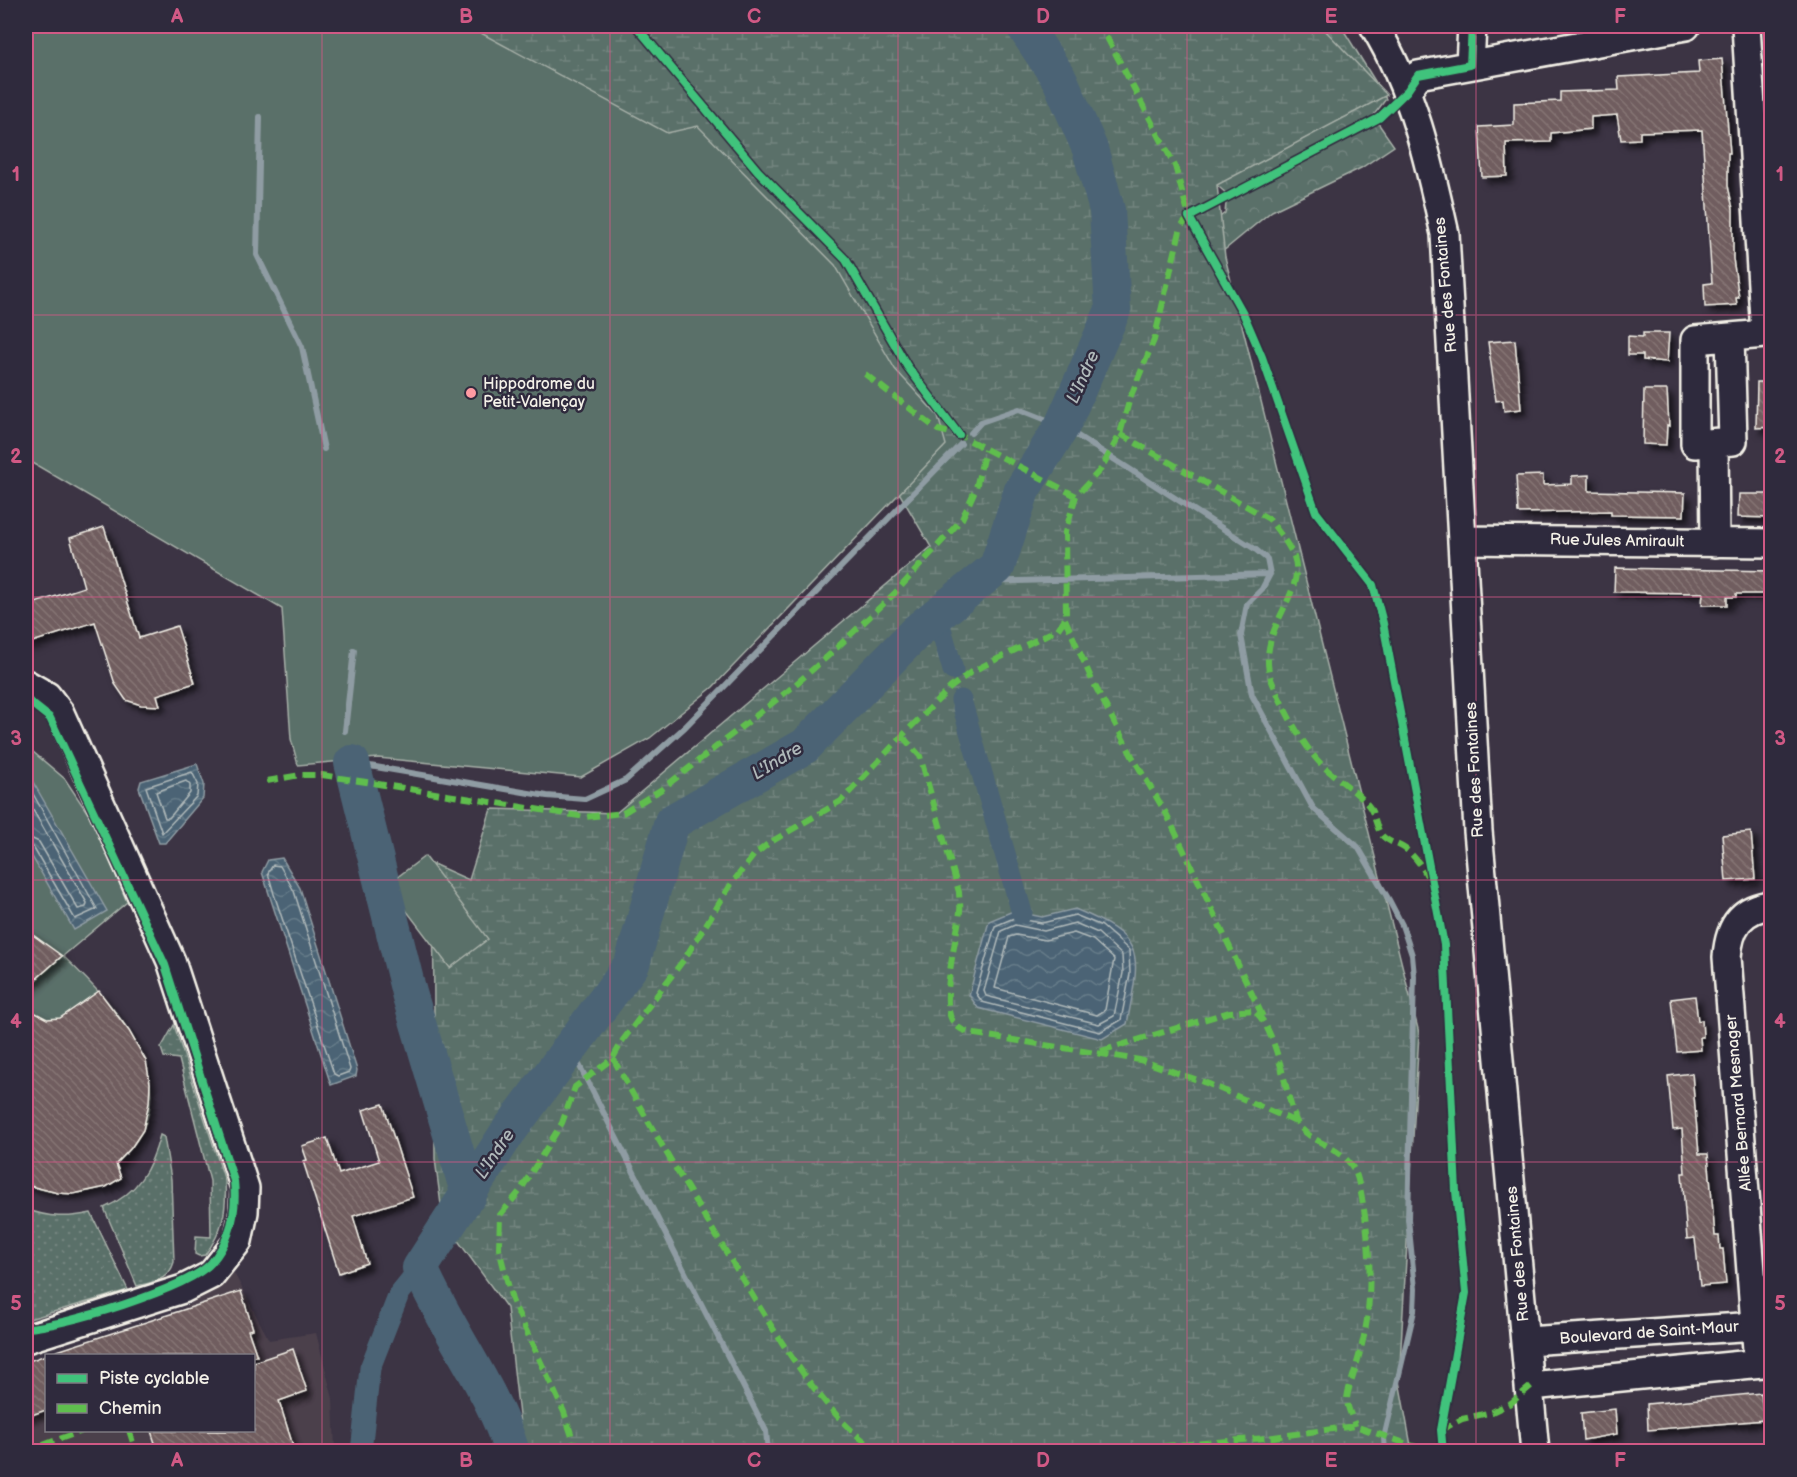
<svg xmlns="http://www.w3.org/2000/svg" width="1797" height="1477" font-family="'Balsamiq Sans',sans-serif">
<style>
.built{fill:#4c404c;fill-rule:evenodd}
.grass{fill:url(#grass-dots);stroke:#a7b0a8;stroke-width:1.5}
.forest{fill:url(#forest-crowns);stroke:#a7b0a8;stroke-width:1.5}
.wetland{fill:url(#wetland-marsh);stroke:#a7b0a8;stroke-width:1.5}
.green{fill:#5a6f69;stroke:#a7b0a8;stroke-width:1.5}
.water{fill:url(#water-waves);stroke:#8f9ca3;stroke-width:1.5}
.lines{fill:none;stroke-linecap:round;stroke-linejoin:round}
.shore{stroke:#b0b9ba;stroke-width:1.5}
.stream{stroke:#8f9ca3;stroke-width:6}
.canal{stroke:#4b6475;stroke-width:21}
.river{stroke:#4b6475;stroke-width:36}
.building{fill:url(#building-back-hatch);stroke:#f4f1e8;stroke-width:1.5;filter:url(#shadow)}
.minor-casing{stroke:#f4f1e8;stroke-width:32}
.minor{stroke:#2f2a3d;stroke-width:27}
.quiet{stroke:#5fbe4e;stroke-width:6;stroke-dasharray:12 6;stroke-linecap:butt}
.cycleway-casing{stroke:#2f2a3d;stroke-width:11}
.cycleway{stroke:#40c37c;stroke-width:8}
.grid{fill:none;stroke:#d15985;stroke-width:1.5;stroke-opacity:0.55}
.poi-dot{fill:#ff9aa2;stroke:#2f2a3d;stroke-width:2}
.labels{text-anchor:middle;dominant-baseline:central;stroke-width:5;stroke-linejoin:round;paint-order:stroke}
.street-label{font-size:16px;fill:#f4f1e8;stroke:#2f2a3d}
.poi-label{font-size:16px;fill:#f4f1e8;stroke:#2f2a3d;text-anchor:start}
.water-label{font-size:18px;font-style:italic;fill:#b0b9ba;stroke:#2f2a3d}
.neatline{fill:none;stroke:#d15985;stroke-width:2}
.grid-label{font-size:20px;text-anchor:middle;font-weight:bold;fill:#d15985}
</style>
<defs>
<pattern id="grass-dots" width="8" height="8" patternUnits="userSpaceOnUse" patternTransform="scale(1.5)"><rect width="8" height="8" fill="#5a6f69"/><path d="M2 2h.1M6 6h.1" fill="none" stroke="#72847e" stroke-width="1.8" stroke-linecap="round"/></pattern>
<pattern id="forest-crowns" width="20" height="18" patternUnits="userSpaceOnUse" patternTransform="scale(1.5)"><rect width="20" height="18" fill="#5a6f69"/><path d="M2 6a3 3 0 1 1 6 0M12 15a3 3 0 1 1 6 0" fill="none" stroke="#72847e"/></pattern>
<pattern id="wetland-marsh" width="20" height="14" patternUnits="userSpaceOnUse" patternTransform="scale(1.5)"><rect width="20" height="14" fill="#5a6f69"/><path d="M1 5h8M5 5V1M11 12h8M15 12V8" fill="none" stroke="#72847e"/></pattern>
<pattern id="water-waves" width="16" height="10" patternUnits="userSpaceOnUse" patternTransform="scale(1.5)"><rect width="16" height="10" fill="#4b6475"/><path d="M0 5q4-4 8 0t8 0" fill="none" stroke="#667b89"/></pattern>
<pattern id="building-back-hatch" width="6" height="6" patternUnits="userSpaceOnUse" patternTransform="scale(1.5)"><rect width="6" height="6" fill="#705d5e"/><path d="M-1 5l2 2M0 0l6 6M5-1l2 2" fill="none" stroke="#857575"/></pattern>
<filter id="shadow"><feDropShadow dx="5.5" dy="5.5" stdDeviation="3" flood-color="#0009"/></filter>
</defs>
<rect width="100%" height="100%" fill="#3c3444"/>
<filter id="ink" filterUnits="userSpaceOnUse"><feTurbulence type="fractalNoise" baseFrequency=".0167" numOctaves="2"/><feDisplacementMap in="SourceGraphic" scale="12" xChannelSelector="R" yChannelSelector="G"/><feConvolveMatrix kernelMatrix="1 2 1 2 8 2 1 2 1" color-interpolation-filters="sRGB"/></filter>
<g filter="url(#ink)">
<path class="built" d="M 234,1273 L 269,1340 L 316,1333 L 333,1399 L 335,1451 L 26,1451 L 26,1361 L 180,1311 ZM 46,1356 L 254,1356 L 254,1430 L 46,1430 Z"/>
<path class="grass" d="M 174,1025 L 225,1181 C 227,1210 223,1231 205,1255 L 199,1256 L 195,1254 L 196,1236 L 211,1237 L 210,1181 L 179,1059 L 164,1057 L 161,1048 Z
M 160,1135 L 164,1137 L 171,1179 L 174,1262 C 169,1280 154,1282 137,1286 L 104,1208 C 138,1193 151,1169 160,1135 Z
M 26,1209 C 49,1218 68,1218 91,1213 L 128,1290 L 26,1320 Z"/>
<path class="forest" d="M 1078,26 L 1341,26 L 1386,99 L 1373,116 L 1394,146 L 1361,168 L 1272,211 L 1216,257 L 1198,233 L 1225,213 L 1227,194 L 1212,181 Z"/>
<path class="wetland" d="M 444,26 L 1321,26 L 1387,95 L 1217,185 L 1225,257 L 1419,1033 L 1399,1381 L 1412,1451 L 523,1451 L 507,1308 L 443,1220 L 435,1159 L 433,864 L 469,880 L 491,809 L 616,813 L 931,547 L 733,210 Z"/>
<path class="green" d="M 26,26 L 468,26 L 667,133 L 698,126 L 835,265 L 895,369 L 938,416 L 946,445 L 713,687 L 650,738 L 581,777 L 378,758 L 298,765 L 291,739 L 282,609 L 26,459 Z
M 26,746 L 65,779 L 95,824 L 127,902 L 63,956 C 119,1009 197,1092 116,1164 L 121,1178 C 91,1196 59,1198 26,1184 Z
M 425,856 L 488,939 L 450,968 L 387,885 Z"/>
<path class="water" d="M 197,764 L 204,784 L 203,798 L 165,843 L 159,843 L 139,788 L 141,781 Z
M 33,782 L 107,911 L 74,930 L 26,846 L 26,786 Z
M 282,858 L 300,888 L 357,1070 L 356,1076 L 331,1085 L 262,872 L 268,860 Z
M 1075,909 C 1148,939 1140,953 1127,1024 L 1102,1039 L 978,1008 L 969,995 L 989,921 L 1013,911 L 1042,917 Z"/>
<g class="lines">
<path class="shore" d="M 192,772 L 198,784 L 197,796 L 162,833 L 146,787 Z
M 186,781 L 190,785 L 190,793 L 169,818 L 165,818 L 156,792 Z
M 26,791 L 32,792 L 97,909 L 75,919 L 33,847 L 26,844
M 26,798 L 87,903 L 86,907 L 78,909 L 39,842 L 26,836
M 273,865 L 280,866 L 294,891 L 350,1069 L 349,1072 L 338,1076 L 334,1074 L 274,894 L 268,873 Z
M 1075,915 L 1102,926 L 1129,950 L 1130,974 L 1121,1020 L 1100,1032 L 982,1002 L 976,993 L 995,926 L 1014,918 L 1042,923 Z
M 1075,923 L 1098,933 L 1122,955 L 1123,973 L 1114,1016 L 1099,1024 L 986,996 L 984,991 L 1001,931 L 1015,925 L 1044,931 Z
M 1074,933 L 1093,940 L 1114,959 L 1105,1010 L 1097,1015 L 995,988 L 1009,937 L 1016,935 L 1045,940 Z"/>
<path class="stream" d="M 260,117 L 257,255 L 302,347 L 324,449
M 971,433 L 981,422 L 1019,409 L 1062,426 L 1255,549 L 1267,559 L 1270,574 L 1262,589 L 1247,604 L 1241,635 L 1252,695 L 1313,808 L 1358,847 L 1389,900 L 1402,925 L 1412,955 L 1414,976 L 1408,1219 L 1415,1289 L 1414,1311 L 1384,1438 L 1385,1452
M 978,582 L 1270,574
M 345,731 L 354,650
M 352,763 L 547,796 L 585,799 L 626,780 L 685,727 L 961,444
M 570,1047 L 766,1431 L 768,1452
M 1373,1452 L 1385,1449"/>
<path class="canal" d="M 937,615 L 953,670
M 961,700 L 1022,913
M 361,1452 L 370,1368 L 399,1294 L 420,1268"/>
<path class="river" d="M 352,763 L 409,993 L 469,1195
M 512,1452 C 492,1387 447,1331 420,1268 L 506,1135 L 632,964 L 672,822 L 805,746 L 917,631 L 997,567 L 1022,490 L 1062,426 L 1113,310 L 1107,210 L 1090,149 L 1060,80 L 1024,26"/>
</g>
<path class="building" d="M 1722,59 L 1730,153 L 1728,153 L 1728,186 L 1733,209 L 1733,259 L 1739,298 L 1736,298 L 1737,305 L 1705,307 L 1704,284 L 1712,283 L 1702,130 L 1640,132 L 1640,139 L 1621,140 L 1617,115 L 1591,117 L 1591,129 L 1551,133 L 1551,142 L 1506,143 L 1507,176 L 1482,177 L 1479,127 L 1514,125 L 1514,103 L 1560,101 L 1560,92 L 1619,90 L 1618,77 L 1699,73 L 1698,61 Z
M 1643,333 L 1669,333 L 1667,362 L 1643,360 L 1643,355 L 1628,355 L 1628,336 L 1643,337 Z
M 1515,340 L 1521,409 L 1504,411 L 1503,400 L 1496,401 L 1488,342 Z
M 1757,382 L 1772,382 L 1772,427 L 1756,428 Z
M 1644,390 L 1667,390 L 1669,426 L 1667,425 L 1666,445 L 1643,444 Z
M 1543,475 L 1543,485 L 1572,484 L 1572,476 L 1589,475 L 1589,491 L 1685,493 L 1684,516 L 1611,515 L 1611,511 L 1518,513 L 1516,476 Z
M 1739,494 L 1772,494 L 1772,518 L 1738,517 Z
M 104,527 L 139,638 L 177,626 L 195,683 L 157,695 L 160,706 L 141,705 L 126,700 L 115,684 L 95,622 L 26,644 L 26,606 L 84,587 L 70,538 Z
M 1615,568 L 1772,571 L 1772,594 L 1736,594 L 1736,597 L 1727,597 L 1727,605 L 1702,605 L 1703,593 L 1614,592 Z
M 1751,832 L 1755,879 L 1726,881 L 1722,835 Z
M 26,930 L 62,956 L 26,988 Z
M 99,991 L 129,1031 L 146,1061 L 150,1083 L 149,1103 L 143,1130 L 131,1148 L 116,1164 L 121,1178 L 106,1187 L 73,1194 L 58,1193 L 26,1185 L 26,1008 L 47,1019 L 60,1018 Z
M 1695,996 L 1698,1021 L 1702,1020 L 1703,1037 L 1700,1037 L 1701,1050 L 1677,1052 L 1671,999 Z
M 1692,1073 L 1699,1154 L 1708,1154 L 1715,1236 L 1719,1236 L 1720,1249 L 1723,1249 L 1726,1284 L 1700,1286 L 1695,1238 L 1687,1239 L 1682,1173 L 1685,1173 L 1682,1129 L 1673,1130 L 1668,1076 Z
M 383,1104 L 413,1197 L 353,1216 L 367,1263 L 339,1273 L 303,1161 L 307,1160 L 302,1146 L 327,1138 L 339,1174 L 379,1161 L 363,1110 Z
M 241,1291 L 253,1329 L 248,1330 L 257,1356 L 54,1356 L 54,1352 Z
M 293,1349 L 307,1391 L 279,1401 L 295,1452 L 158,1452 L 151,1431 L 254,1431 L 254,1362 Z
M 46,1355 L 46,1410 L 26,1417 L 26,1362 Z
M 1761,1393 L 1764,1420 L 1648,1430 L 1647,1404 Z
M 1615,1409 L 1617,1434 L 1583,1440 L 1581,1413 Z"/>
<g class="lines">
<g class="minor-casing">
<path id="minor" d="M 1374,26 C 1413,89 1429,162 1445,234 L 1478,831 L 1535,1452
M 1470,65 L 1472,26
M 1407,91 L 1418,75 L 1686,26
M 1730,337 L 1733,441 L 1695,444 L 1695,340 L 1765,334 L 1746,26
M 1714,443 L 1715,543
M 1463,540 L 1772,543
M 26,684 L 47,696 L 60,713 L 171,961 L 245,1188 L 244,1212 L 238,1241 L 211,1275 L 183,1289 L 26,1339
M 1527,1341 L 1772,1325
M 1758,1363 L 1727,957 C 1729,928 1740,908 1772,905
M 1531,1386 L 1772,1362"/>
</g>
<use href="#minor" class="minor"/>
<path class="quiet" d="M 865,374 L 938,430 L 959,435 L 1076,496
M 1120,434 L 1269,519 C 1278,531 1288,543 1294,557 C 1308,595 1251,633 1273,684 C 1285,711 1302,745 1323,766 C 1337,779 1355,790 1368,805 C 1375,813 1375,825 1381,834 C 1386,842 1397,843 1404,848 C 1413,854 1422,866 1427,876
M 1065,619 L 1092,680 L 1132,756 L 1167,815 L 1263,1017
M 902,736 L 920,756 L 959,892 C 959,898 961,905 960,911 C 958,935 938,1005 954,1023 C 959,1030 967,1032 975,1034 L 1140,1060 L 1209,1084 L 1296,1122
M 267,781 L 300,775 L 322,775 L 585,817 L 623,813 L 662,789 L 789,690 L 828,656 L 895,593 L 962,519 L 976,488 L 985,450
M 1101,1051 L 1229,1012 L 1253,1010 C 1276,1026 1285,1090 1295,1118 C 1305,1146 1349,1143 1358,1180 C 1368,1221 1372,1269 1368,1311 C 1366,1332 1360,1353 1354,1373 C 1352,1381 1347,1391 1347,1400 C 1347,1408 1353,1418 1355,1426
M 613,1058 C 650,1127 690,1193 731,1260 C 765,1315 824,1422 881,1452
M 129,1430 L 136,1452
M 1441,1430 L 1462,1419 L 1492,1412 L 1511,1403 L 1531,1386
M 26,1451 L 85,1430
M 577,1452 L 564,1412 L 512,1300 L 499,1249 L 500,1215 L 520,1191 L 562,1123 L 575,1087 L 613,1058 L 623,1040 L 685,958 L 732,883 L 754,855 L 769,843 L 841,801 L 902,736 L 950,688 L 971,672 L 1058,629 L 1066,617 L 1065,532 L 1076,496 L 1101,469 L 1120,434 L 1130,398 L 1154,340 L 1181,227 L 1189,217 L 1175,166 L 1104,32 L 1098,26
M 1091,1452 L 1266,1438 L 1355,1426 L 1431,1452"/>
<g class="cycleway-casing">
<path id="cycleway" d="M 636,26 L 758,171 L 846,260 L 907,366 L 959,435
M 26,699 L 50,718 L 165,965 L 234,1181 C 237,1211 231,1240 211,1263 C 188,1289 61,1327 26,1328
M 1443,1452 L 1441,1430 L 1466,1293 L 1456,1191 L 1444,945 L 1383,623 L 1373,585 L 1316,512 L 1262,357 L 1244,315 L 1189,217 L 1379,118 L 1407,91 L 1418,75 L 1470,65 L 1472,26"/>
</g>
<use href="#cycleway" class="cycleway"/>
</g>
</g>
<path class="grid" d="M 322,26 L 322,1452M 610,26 L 610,1452M 898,26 L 898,1452M 1187,26 L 1187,1452M 1476,26 L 1476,1452M 26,315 L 1772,315M 26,597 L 1772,597M 26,880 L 1772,880M 26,1162 L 1772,1162"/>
<circle class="poi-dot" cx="471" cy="393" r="6"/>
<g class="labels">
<g class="street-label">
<text transform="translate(1446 285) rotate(-95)">Rue des Fontaines</text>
<text transform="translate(1617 541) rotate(1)">Rue Jules Amirault</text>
<text transform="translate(1475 770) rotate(-93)">Rue des Fontaines</text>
<text transform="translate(1739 1103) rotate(-95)">Allée Bernard Mesnager</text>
<text transform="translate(1518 1254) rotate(-95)">Rue des Fontaines</text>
<text transform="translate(1649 1333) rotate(-4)">Boulevard de Saint-Maur</text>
</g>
<g class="poi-label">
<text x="483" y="384">Hippodrome du<tspan x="483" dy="18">Petit-Valençay</tspan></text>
</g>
<g class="water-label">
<text transform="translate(1083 377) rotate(-66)">L'Indre</text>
<text transform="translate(777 761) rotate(-31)">L'Indre</text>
<text transform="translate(495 1154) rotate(-56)">L'Indre</text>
</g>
</g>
<rect width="1797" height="1477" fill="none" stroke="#2f2a3d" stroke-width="66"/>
<rect x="45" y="1354" width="210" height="78" fill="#2f2a3d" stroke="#7e7a81" stroke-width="1.5"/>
<rect x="57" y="1374" width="30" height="9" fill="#40c37c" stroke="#7e7a81" stroke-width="1.5"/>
<text x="99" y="1384" font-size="18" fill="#f4f1e8">Piste cyclable</text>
<rect x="57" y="1404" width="30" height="9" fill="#5fbe4e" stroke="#7e7a81" stroke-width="1.5"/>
<text x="99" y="1414" font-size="18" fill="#f4f1e8">Chemin</text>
<rect x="33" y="33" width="1731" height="1411" class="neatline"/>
<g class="grid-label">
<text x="177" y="23">A</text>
<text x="466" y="23">B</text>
<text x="754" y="23">C</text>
<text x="1043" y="23">D</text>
<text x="1331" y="23">E</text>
<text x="1620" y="23">F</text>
<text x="16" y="181">1</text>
<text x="1780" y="181">1</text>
<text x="16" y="463">2</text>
<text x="1780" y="463">2</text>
<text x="16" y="745">3</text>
<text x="1780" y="745">3</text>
<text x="16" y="1028">4</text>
<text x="1780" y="1028">4</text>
<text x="16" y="1310">5</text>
<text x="1780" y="1310">5</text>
<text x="177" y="1467">A</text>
<text x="466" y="1467">B</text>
<text x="754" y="1467">C</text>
<text x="1043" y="1467">D</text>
<text x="1331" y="1467">E</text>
<text x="1620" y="1467">F</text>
</g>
</svg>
